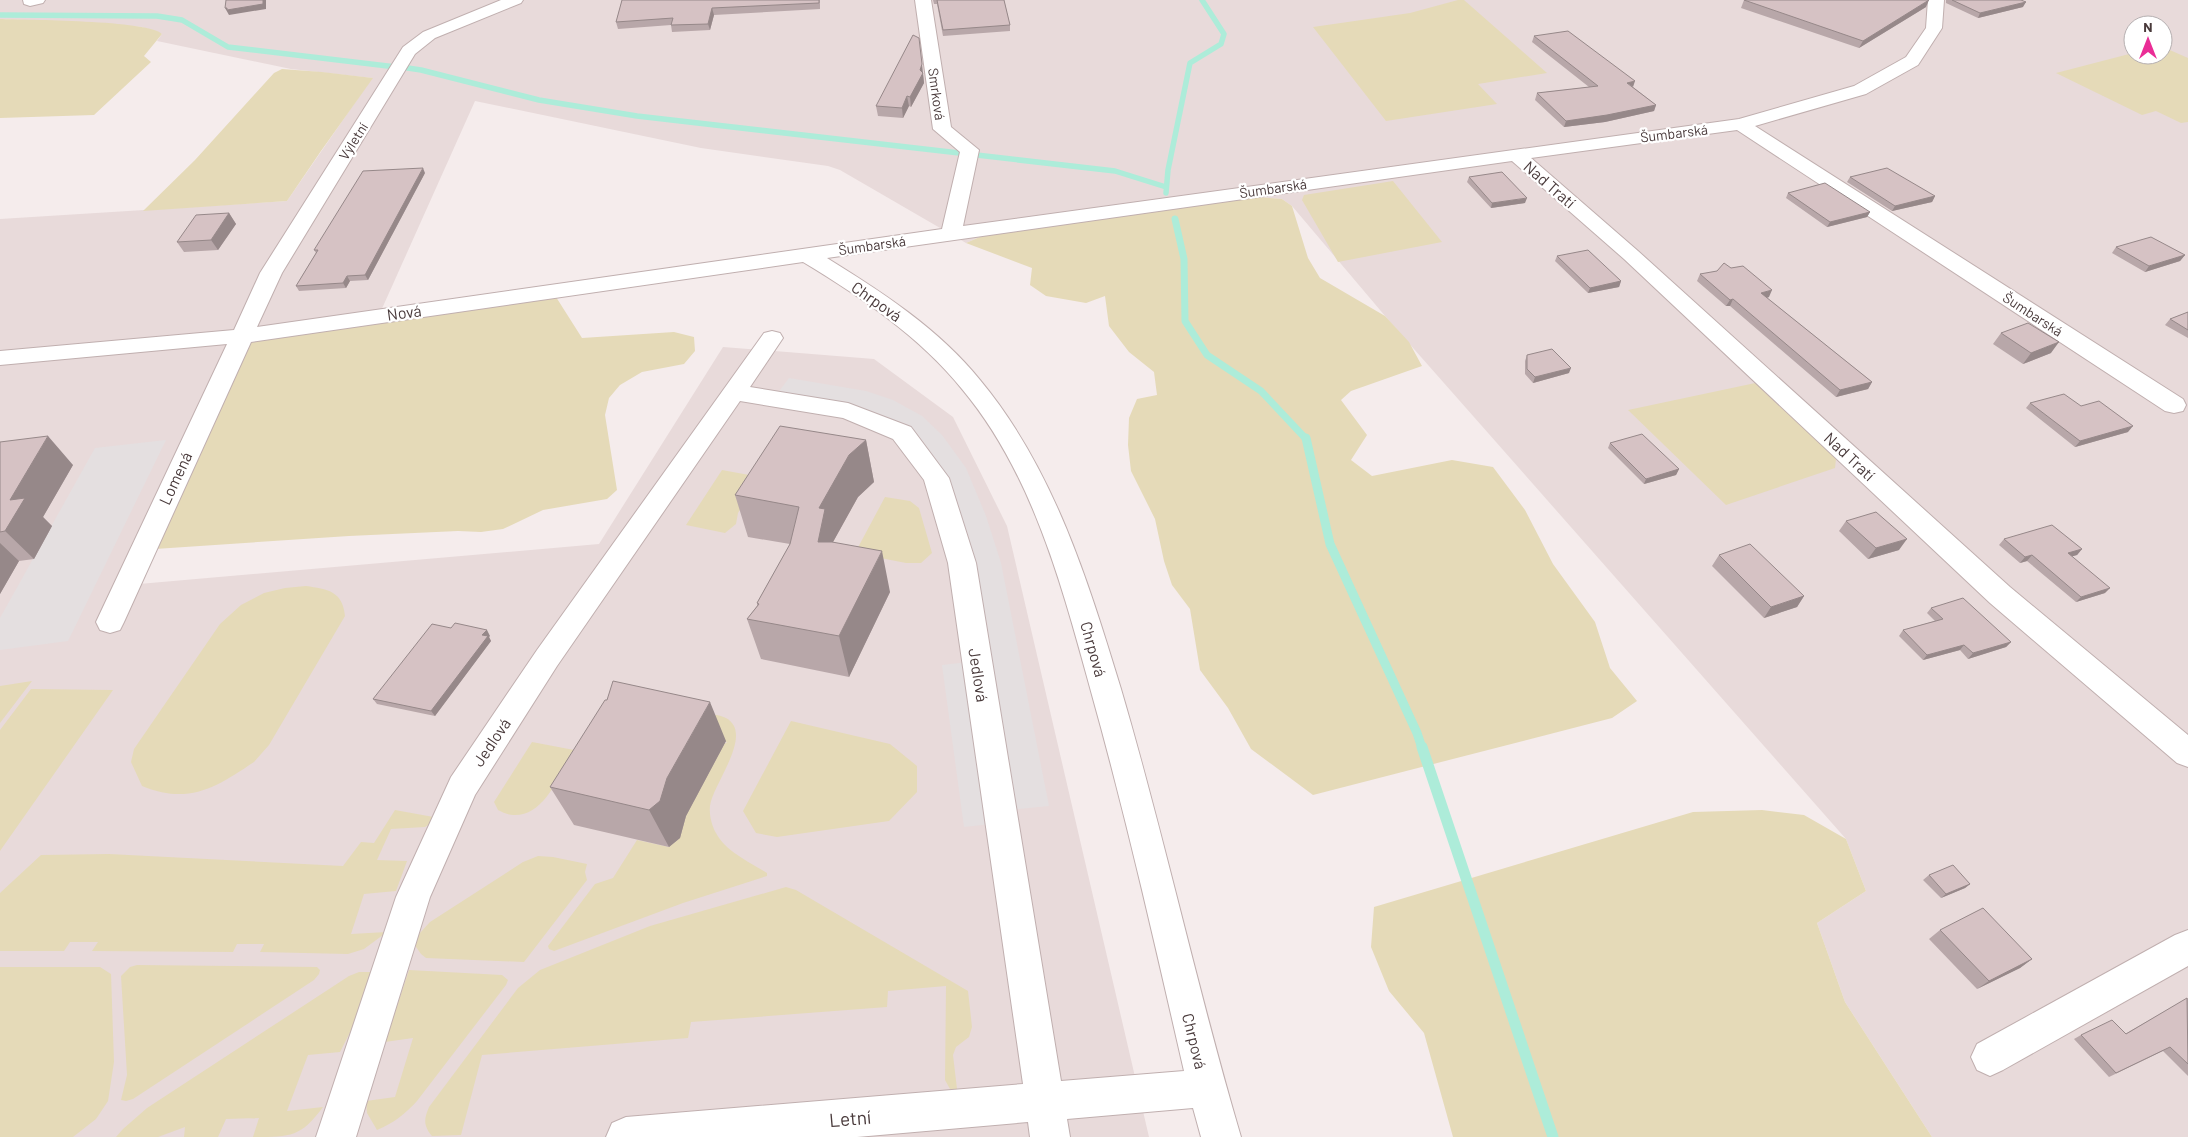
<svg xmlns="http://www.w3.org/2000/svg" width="2188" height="1137" font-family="Barlow,sans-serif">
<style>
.residential{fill:#e8dada;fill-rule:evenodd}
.green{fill:#e5dab8}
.parking{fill:#e4dfe0}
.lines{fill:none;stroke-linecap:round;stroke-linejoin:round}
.stream-far3{stroke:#adecd9;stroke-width:5.5}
.stream-far2{stroke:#adecd9;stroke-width:7}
.stream-far1{stroke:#adecd9;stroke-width:9}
.stream{stroke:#adecd9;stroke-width:11}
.minor-casing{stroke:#c0afaf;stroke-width:2}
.minor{fill:#fff;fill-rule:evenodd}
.wall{fill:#b8a7a9}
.shaded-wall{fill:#968889}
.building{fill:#d6c2c4;stroke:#968889}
.labels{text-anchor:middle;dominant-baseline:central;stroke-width:4.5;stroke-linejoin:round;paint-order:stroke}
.far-street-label{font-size:14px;fill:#493a3b;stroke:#fff}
.street-label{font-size:16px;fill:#493a3b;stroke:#fff}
.near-street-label{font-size:19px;fill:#493a3b;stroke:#fff}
</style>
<rect width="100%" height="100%" fill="#f5ecec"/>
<path class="residential" d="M 0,0 L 2188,0 L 2188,1137 L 1932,1137 L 1845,1002 L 1817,923 L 1866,891 L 1846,839 L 1391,323 L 1292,206 L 1282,199 L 1259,197 L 1133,214 L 982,236 L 966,243 L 840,170 L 828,166 L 701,148 L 475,101 L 376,322 L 253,339 L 139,584 L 599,544 L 723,347 L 874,359 L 953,417 L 1007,526 L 1149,1137 L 0,1137 L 0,219 L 287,201 L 372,78 L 291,69 L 157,41 L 162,34 L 142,27 L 77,22 L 0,19 ZM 2133,25 L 2163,25 L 2163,55 L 2133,55 Z"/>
<path class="green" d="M 1458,0 L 1464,0 L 1547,73 L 1478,84 L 1497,104 L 1386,121 L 1313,27 L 1410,13 Z
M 0,19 C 24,20 150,20 162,34 L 144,56 L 151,62 L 94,115 L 0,118 Z
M 2163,47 L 2188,58 L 2188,122 L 2181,123 L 2156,111 L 2142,115 L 2056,73 L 2133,53 L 2133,55 L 2163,55 Z
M 282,69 L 322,72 L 373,78 L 321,151 L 287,201 L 143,211 L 195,160 L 274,73 Z
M 1393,181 L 1442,242 L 1338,262 L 1302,200 L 1304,195 Z
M 1259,197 L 1282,199 L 1292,206 L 1308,258 L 1320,278 L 1385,316 L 1409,342 L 1422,366 L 1351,391 L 1341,400 L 1367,435 L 1351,460 L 1372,476 L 1452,460 L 1493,467 L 1525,510 L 1553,564 L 1595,622 L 1610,668 L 1637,701 L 1612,718 L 1313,795 L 1251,749 L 1228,708 L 1200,670 L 1190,609 L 1172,585 L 1164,561 L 1155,519 L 1131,471 L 1128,445 L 1129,418 L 1137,399 L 1157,395 L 1154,372 L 1129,352 L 1109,326 L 1105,296 L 1086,303 L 1046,296 L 1030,285 L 1032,268 L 966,243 L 982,236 L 1037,225 Z
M 556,297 L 582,338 L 674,332 L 694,337 L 695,351 L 684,364 L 642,372 L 620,385 L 609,398 L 605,415 L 617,490 L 607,499 L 543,510 L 503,529 L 481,532 L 458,531 L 349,536 L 155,549 L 253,339 Z
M 1760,382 L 1831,448 L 1836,459 L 1835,468 L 1726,505 L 1628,410 Z
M 722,470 L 760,477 L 738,513 L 736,524 L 725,533 L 686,525 Z
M 885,497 L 910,501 L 919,508 L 932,553 L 921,563 L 906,563 L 855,553 Z
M 306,586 C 327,589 343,591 345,616 L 269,745 L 254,762 C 215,788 189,805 142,786 L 131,762 L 134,749 L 220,624 L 241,605 L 264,593 L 285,588 Z
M 32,681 L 0,723 L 0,686 Z
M 31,689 L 113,690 L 0,851 L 0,730 Z
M 703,712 C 710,714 720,715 726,718 C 755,734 712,785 710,806 C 709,815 712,826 716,833 C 725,851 751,863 767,873 L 767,876 L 683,903 L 554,951 L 549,949 L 548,946 L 595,884 L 613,878 L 637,840 L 669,847 L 716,759 L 721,743 L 727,743 Z
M 791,721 L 890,744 L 917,766 L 917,792 L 889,821 L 777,837 L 756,833 L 743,811 Z
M 532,742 L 574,750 C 560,773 545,817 513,815 C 508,815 502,812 498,810 L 494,802 Z
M 395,810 L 439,818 L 425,827 L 391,829 L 377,860 L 407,861 L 396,891 L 364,894 L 351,934 L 387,932 L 364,949 L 348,954 L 260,952 L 264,944 L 237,944 L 233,952 L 92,951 L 98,942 L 70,942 L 64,951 L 0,951 L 0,893 L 41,855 L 109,854 L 343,866 L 361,842 L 374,843 Z
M 1762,810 L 1804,815 L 1846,839 L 1866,891 L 1817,923 L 1845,1002 L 1932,1137 L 1453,1137 L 1424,1033 L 1389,991 L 1371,947 L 1374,907 L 1693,812 Z
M 538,856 L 553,857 L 587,864 L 585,872 L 587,880 L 524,962 L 426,958 L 421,954 L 414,944 L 419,934 L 430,922 L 523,862 Z
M 786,887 L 796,890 L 968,991 L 972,1027 L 969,1037 L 956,1047 L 953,1055 L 957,1089 L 950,1089 L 945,1080 L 946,986 L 888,991 L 887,1007 L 691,1022 L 688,1038 L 482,1055 L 461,1135 L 432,1136 C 423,1125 424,1119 429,1107 L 518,988 L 540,970 L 650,926 Z
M 137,965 L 317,967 L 320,970 L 319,974 L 314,980 L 133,1099 L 126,1101 L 121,1100 L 127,1075 L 121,976 L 130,967 Z
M 0,967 L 100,967 L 111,974 L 114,1062 L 108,1101 L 96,1119 L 73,1137 L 0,1137 Z
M 409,970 L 502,975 L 508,980 L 506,985 L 417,1101 C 405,1114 394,1123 377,1130 L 367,1113 L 366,1101 L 395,1097 L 413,1038 L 385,1042 Z
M 359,972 L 381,972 L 340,1052 L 308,1055 L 287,1111 L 323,1107 C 301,1137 291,1137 253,1137 L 259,1118 L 226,1119 L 218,1137 L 184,1137 L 185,1127 L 158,1137 L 116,1137 L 123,1129 L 147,1108 L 349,976 Z"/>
<path class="parking" d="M 789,378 L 866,391 L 893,400 L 922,416 L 942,435 L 966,468 L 986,516 L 1001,563 L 1049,806 L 1000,811 L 1002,823 L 964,827 L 942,665 L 977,661 L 936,478 L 902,433 L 774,398 Z
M 166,440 L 68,641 L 0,650 L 0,618 L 95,448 Z"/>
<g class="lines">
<path class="stream-far3" d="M 0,15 L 157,16 L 182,20 L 228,47 L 396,67
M 401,67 L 421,70 L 539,100 L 637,116 L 1115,171 L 1166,187
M 1166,193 L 1168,170 L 1190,63 L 1221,44 L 1224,34 L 1202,0"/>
<path class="stream-far2" d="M 1175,219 L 1184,259 L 1185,321 L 1207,355 L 1261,391 L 1307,440"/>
<path class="stream-far1" d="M 1306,438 L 1330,544 L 1417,733 L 1422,748"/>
<path class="stream" d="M 1422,747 L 1553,1137"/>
<g class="minor-casing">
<path id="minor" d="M 23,0 L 45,0 L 43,3 L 30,6 L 24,4 Z
M 501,0 L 523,0 L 521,3 L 435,38 L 415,54 L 282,273 L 257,327 L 942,229 L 960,152 L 933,129 L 915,0 L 931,0 L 951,127 L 979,150 L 963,226 L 1739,119 L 1854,86 L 1906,57 L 1926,28 L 1928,0 L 1944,0 L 1942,28 L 1918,65 L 1866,94 L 1755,126 L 2183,399 L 2186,405 L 2183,411 L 2174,413 L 2165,411 L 1737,130 L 1531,158 L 1638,251 L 2010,587 L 2188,735 L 2188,767 L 2177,763 L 1990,603 L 1624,259 L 1512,161 L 827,258 C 882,292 939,329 980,380 C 1054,469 1088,581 1121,689 C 1165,838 1197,989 1241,1137 L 1201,1137 L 1193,1108 L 1067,1119 L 1070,1137 L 1030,1137 L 1028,1122 L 857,1137 L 606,1137 L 612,1123 L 626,1117 L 1023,1084 L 948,563 L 924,480 L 893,439 L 843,418 L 740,401 L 557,666 L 475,795 L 430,897 L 356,1137 L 316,1137 L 396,897 L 451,777 L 537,650 L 764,333 L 772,331 L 780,333 L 783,338 L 750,387 L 848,403 L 911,427 L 949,478 L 976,563 L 1061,1081 L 1184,1071 C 1155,945 1127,820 1092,695 C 1063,590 1034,475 962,389 C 919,336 861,297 803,262 L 251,342 L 124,622 L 120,630 L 110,633 L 100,630 L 96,622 L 227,344 L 0,365 L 0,351 L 234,330 L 260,273 L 403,47 L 423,32 Z
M 2188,930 L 2188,966 L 2003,1070 L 1990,1076 L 1977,1070 L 1971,1057 L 1977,1044 L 2175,935 Z"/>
</g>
<use href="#minor" class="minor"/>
</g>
<path class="wall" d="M 622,0 L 820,0 L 820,9 L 714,15 L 710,30 L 672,32 L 671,25 L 618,29 L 616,22 Z
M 933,0 L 1004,0 L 1010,25 L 1010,31 L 943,36 L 937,4 L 934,4 Z
M 1744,0 L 1926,7 L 1859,48 L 1741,8 Z
M 1946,0 L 2021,0 L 2023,7 L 1978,18 L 1946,3 Z
M 1534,36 L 1633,87 L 1656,105 L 1654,111 L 1605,122 L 1564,127 L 1535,100 L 1537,93 L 1589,87 L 1532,42 Z
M 923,74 L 924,83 L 911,107 L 909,106 L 903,118 L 878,116 L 876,106 Z
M 425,173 L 368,280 L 350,281 L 346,288 L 299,291 L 296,286 L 316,253 L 314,250 Z
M 1469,177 L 1525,203 L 1491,208 L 1467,182 Z
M 1850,177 L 1935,196 L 1932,202 L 1892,211 L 1847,182 Z
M 1788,193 L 1870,212 L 1867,217 L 1827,227 L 1786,198 Z
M 229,213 L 236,224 L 218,250 L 184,252 L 177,242 Z
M 2116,247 L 2185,255 L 2180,261 L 2145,272 L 2112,253 Z
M 1557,256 L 1621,281 L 1619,287 L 1588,293 L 1555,261 Z
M 1700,274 L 1769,297 L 1767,298 L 1872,382 L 1868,389 L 1836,397 L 1730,306 L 1726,306 L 1697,281 Z
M 2188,312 L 2188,338 L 2165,325 L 2170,319 Z
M 2001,333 L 2051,353 L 2023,364 L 1993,344 Z
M 1527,355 L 1569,373 L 1533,383 L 1525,374 L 1525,361 Z
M 2030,403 L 2081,406 L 2128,432 L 2075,447 L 2026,408 Z
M 866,440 L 874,482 L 858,497 L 833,542 L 890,592 L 849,677 L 761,659 L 747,619 L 757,606 L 757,603 L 790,544 L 748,537 L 735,495 Z
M 0,442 L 73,465 L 43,517 L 52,526 L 34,559 L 19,561 L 0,594 Z
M 1610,443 L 1679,469 L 1676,475 L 1644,484 L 1608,448 Z
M 1846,521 L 1899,550 L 1868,559 L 1839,531 Z
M 2004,539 L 2082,549 L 2077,555 L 2072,556 L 2105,593 L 2076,602 L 2027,561 L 2020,563 L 1999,545 Z
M 1719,555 L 1804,596 L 1797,607 L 1764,618 L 1712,566 Z
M 1931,608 L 2011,642 L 2006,647 L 1968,659 L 1960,650 L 1923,660 L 1899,636 L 1903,630 L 1935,621 L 1927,613 Z
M 490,636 L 489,637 L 491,641 L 435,716 L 377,704 L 373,699 Z
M 726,741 L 686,816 L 680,838 L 669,847 L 574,825 L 550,787 Z
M 1929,875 L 1970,884 L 1965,888 L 1941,898 L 1923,880 Z
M 1940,930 L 2032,959 L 2020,968 L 1977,989 L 1929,939 Z
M 2188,998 L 2188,1076 L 2163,1051 L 2109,1077 L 2074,1039 L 2081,1035 L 2125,1034 Z"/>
<path class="shaded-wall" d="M 263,0 L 266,0 L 266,9 L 229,15 L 225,8 Z
M 1929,0 L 1926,7 L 1859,48 L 1863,41 Z
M 2026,2 L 2023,7 L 1978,18 L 1980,13 Z
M 712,8 L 714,15 L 710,30 L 708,24 Z
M 922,64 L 924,83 L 911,107 L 910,97 Z
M 1635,81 L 1633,87 L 1627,83 Z
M 907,96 L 909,106 L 903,118 L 902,108 Z
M 1656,105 L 1654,111 L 1605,122 L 1564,127 L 1566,121 Z
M 423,168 L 425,173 L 368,280 L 365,275 Z
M 1935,196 L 1932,202 L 1892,211 L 1895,206 Z
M 1527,198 L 1525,203 L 1491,208 L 1492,203 Z
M 1870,212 L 1867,217 L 1827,227 L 1830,222 Z
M 229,213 L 236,224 L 218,250 L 211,240 Z
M 2185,255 L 2180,261 L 2145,272 L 2149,266 Z
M 347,276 L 350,281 L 346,288 L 343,283 Z
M 1621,281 L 1619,287 L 1588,293 L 1590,288 Z
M 1772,290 L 1769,297 L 1758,300 L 1761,293 Z
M 1733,299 L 1730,306 L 1726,306 L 1730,300 Z
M 2059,342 L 2051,353 L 2023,364 L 2031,353 Z
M 1571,368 L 1569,373 L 1533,383 L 1535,377 Z
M 1872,382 L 1868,389 L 1836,397 L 1840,390 Z
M 2133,426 L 2128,432 L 2075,447 L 2080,441 Z
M 48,436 L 73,465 L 43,517 L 52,526 L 34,559 L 5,531 L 10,500 Z
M 866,440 L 874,482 L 858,497 L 833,542 L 818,542 L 819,508 L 849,455 Z
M 1679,469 L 1676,475 L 1644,484 L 1646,479 Z
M 1907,539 L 1899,550 L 1868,559 L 1876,548 Z
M 0,543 L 19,561 L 0,594 Z
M 2082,549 L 2077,555 L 2063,559 L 2068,553 Z
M 882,551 L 890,592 L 849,677 L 839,636 Z
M 2032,555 L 2027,561 L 2020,563 L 2025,557 Z
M 2110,588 L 2105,593 L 2076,602 L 2081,597 Z
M 1804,596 L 1797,607 L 1764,618 L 1771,607 Z
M 487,630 L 490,636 L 489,637 L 491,641 L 435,716 L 431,711 L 482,635 Z
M 2011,642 L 2006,647 L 1968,659 L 1973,653 Z
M 1964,645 L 1960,650 L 1923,660 L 1927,655 Z
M 710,702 L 726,741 L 686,816 L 680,838 L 669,847 L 649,810 Z
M 1970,884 L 1965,888 L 1941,898 L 1946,894 Z
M 2032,959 L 2020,968 L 1977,989 L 1989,981 Z"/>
<path class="building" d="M 226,0 L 263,0 L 263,4 L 227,10 L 227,8 L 225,8 Z
M 622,0 L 819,0 L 819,3 L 712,8 L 708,24 L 671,25 L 673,18 L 616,22 Z
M 937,0 L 1004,0 L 1010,25 L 943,30 Z
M 1744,0 L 1929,0 L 1863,41 Z
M 1952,0 L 2021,0 L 2026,2 L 1980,13 Z
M 1568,31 L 1635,81 L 1627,83 L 1656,105 L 1607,115 L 1566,121 L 1537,93 L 1598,86 L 1534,36 Z
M 913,35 L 919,38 L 922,64 L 920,70 L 923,73 L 910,97 L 907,96 L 902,108 L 876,106 Z
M 423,168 L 365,275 L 347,276 L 343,283 L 296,286 L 318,250 L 314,250 L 363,171 Z
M 1887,168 L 1935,196 L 1895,206 L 1850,177 Z
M 1502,172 L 1527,198 L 1492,203 L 1469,177 Z
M 1825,183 L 1870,212 L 1830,222 L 1788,193 Z
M 229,213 L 211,240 L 177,242 L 196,215 Z
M 2151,237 L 2185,255 L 2149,266 L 2116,247 Z
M 1588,250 L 1621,281 L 1590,288 L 1557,256 Z
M 1724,263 L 1731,268 L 1743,266 L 1772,290 L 1761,293 L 1872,382 L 1840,390 L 1733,299 L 1730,300 L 1700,274 L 1717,271 Z
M 2188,312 L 2188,330 L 2170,319 Z
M 2028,323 L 2059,342 L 2031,353 L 2001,333 Z
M 1552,349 L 1571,368 L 1535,377 L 1527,369 L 1527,355 Z
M 2064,394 L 2081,406 L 2099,401 L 2133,426 L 2080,441 L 2030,403 Z
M 780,426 L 866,440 L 849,455 L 819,508 L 825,509 L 818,542 L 832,542 L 882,551 L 839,636 L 747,619 L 759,604 L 757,603 L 790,544 L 799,507 L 735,495 Z
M 1642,434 L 1679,469 L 1646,479 L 1610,443 Z
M 48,436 L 10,500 L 25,498 L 5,531 L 0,532 L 0,442 Z
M 1876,512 L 1907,539 L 1876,548 L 1846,521 Z
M 2052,525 L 2082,549 L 2068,553 L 2110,588 L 2081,597 L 2032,555 L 2025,557 L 2004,539 Z
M 1750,544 L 1804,596 L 1771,607 L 1719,555 Z
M 1963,598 L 2011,642 L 1973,653 L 1964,645 L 1927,655 L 1903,630 L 1943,619 L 1931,608 Z
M 455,623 L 487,630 L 482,635 L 488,636 L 431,711 L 373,699 L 432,624 L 451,628 Z
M 613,681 L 710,702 L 667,778 L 660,801 L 649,810 L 550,787 L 605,700 L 607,700 Z
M 1953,865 L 1970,884 L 1946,894 L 1929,875 Z
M 1983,908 L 2032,959 L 1989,981 L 1940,930 Z
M 2187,998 L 2188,1064 L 2170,1047 L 2116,1073 L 2081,1035 L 2112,1020 L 2126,1034 Z"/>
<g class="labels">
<g class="far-street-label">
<text transform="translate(937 94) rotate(82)">Smrková</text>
<text transform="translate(1674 133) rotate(-7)">Šumbarská</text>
<text transform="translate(353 141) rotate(-58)">Výletní</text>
<text transform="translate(1273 188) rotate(-8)">Šumbarská</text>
<text transform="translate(872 245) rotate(-8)">Šumbarská</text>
<text transform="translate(2033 314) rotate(33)">Šumbarská</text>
</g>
<g class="street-label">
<text transform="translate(1550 184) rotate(41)">Nad Tratí</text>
<text transform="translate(877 301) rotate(35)">Chrpová</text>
<text transform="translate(404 312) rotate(-8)">Nová</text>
<text transform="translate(1850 456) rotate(43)">Nad Tratí</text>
<text transform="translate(175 478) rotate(-65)">Lomená</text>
<text transform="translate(1094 649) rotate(74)">Chrpová</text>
<text transform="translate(979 675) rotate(81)">Jedlová</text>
<text transform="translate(491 742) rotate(-56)">Jedlová</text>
<text transform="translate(1195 1041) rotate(76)">Chrpová</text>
</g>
<g class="near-street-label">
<text transform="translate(850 1118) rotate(-5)">Letní</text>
</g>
</g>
<g transform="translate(2148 40)"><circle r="24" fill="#ffffff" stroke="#b6b0b1"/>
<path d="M0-4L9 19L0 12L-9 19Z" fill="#ea2d96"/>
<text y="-8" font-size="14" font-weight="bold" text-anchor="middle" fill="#493a3b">N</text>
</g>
</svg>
